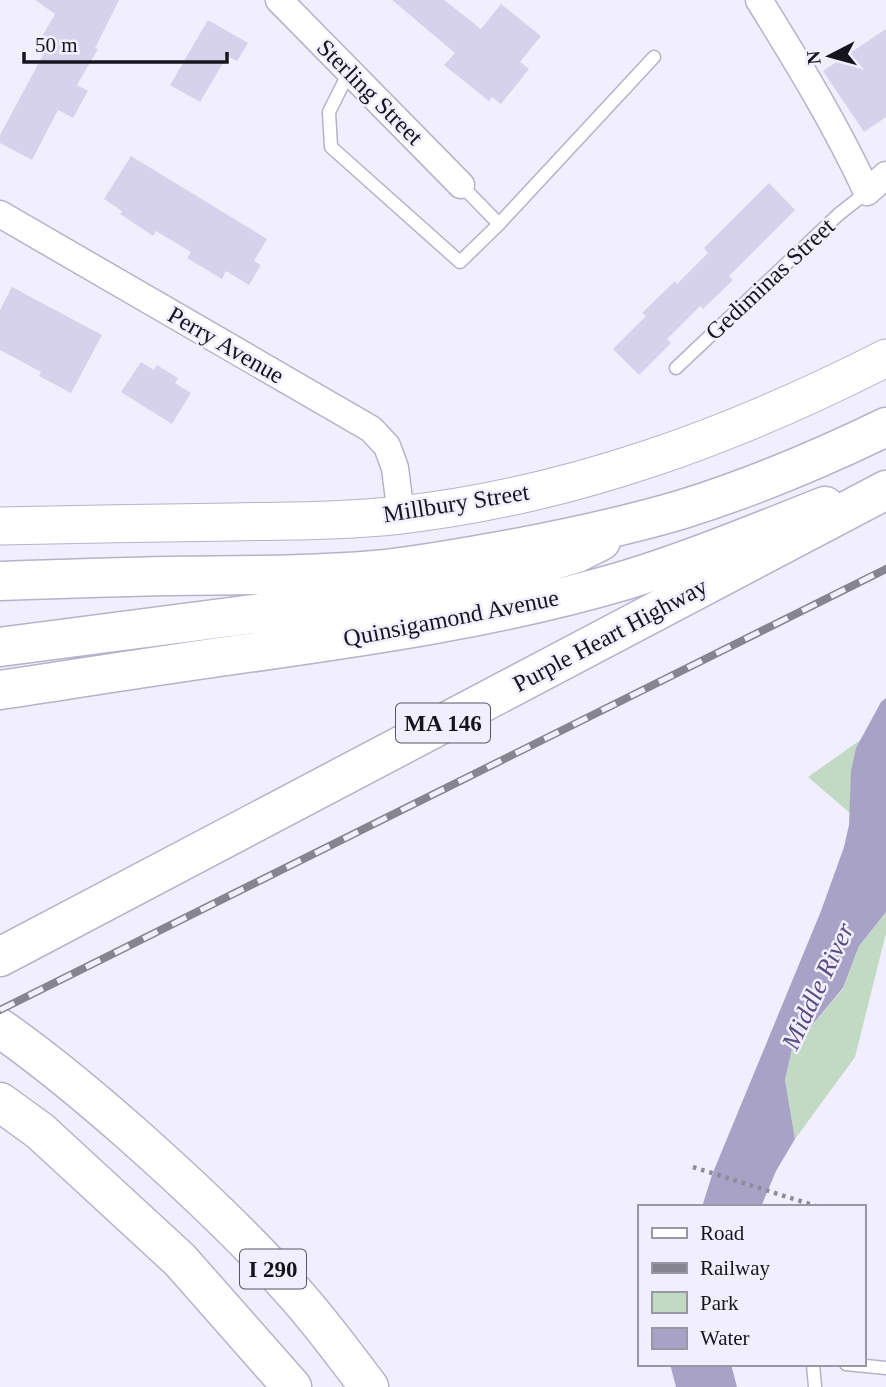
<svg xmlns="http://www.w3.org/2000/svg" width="886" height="1387" font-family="'Times New Roman',serif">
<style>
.green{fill:#c2d9c3}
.water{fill:#a9a2c7}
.building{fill:#d7d2eb}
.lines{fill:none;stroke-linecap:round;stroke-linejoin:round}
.lane-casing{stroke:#b7b2ca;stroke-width:15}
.street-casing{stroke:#b7b2ca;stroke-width:29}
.secondary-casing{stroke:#b7b2ca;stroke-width:39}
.primary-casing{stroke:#b7b2ca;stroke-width:41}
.highway-casing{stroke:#b7b2ca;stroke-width:41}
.path{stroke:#8e8b97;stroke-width:4.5;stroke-dasharray:3.5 5;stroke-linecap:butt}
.lane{stroke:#fff;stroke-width:12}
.street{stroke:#fff;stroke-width:26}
.secondary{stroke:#fff;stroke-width:37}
.primary{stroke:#fff;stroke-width:38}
.highway{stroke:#fff;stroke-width:38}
.rail-casing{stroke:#86848f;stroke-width:8}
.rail{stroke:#f1eefd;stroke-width:5;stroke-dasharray:16;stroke-linecap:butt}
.labels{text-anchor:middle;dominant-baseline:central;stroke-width:5;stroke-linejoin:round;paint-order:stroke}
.shield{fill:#f1eefd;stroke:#585560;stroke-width:2}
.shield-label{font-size:23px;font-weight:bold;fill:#16141c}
.street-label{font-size:24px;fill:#16141c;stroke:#f1eefd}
.water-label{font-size:26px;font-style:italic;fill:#5a4d81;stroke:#f1eefd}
</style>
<rect width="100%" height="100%" fill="#f1eefd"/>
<path class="green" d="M 886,722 L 886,844 L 808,777 Z
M 886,912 L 886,933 L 855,1057 L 795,1139 L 785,1080 L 792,1049 L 843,989 L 859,946 Z"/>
<path class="water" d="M 886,698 L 886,912 L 859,946 L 843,988 L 792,1049 L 785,1080 L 795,1139 L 776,1171 L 761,1207 L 702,1207 L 712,1175 L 821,911 L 844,847 L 849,825 L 851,771 L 856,748 L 881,702 Z
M 670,1364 L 731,1364 L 737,1387 L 676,1387 Z"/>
<path class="building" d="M 35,0 L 119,0 L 95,48 L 98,49 L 77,85 L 88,91 L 73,118 L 58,110 L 32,160 L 0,143 L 0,135 L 43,55 L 34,50 L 55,14 Z
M 392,0 L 444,0 L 481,29 L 501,4 L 541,36 L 520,62 L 529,69 L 501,104 L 492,97 L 489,101 L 444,65 L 455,53 Z
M 208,20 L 248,43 L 237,61 L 227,56 L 200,102 L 170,85 Z
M 886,29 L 886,117 L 864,132 L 823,71 Z
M 131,156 L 267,239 L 254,261 L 261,265 L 249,285 L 226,271 L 222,279 L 187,258 L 191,252 L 156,231 L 153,236 L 120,214 L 122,211 L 104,199 Z
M 769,183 L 795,210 L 729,276 L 733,280 L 703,309 L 700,306 L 667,339 L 671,343 L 639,375 L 613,349 L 646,316 L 642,313 L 675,281 L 677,284 L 708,253 L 704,248 Z
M 12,287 L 102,335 L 71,393 L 39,376 L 41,372 L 0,350 L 0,310 Z
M 141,362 L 154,370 L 157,365 L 178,378 L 175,383 L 191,393 L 172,424 L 121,392 Z"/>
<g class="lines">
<g class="lane-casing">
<path id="lane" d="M 349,72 L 329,112 L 331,147 L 460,262 L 499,224
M 461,185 L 499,224 L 654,57
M 676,368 L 839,214 L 867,192
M 813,1364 L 815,1387
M 846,1364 L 886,1368"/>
</g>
<g class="street-casing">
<path id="street" d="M 279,0 L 461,185
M 759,0 C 798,63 836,125 867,192 L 886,175
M 0,214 L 371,429 L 387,446 L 395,468 L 401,515"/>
</g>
<g class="secondary-casing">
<path id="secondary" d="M 0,526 C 77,524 155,523 232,522 C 289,521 345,521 401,515 C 573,495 733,436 886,358"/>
</g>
<g class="primary-casing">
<path id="primary" d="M 0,647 L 398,595 L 524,569 L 577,553 L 601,541
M 0,690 C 80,678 161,665 241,654 C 370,636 501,617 626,580 C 694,559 759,532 825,506"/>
</g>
<g class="highway-casing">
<path id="highway" d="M 0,581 C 56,579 113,577 169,576 C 238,575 306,576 375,570 C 417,566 459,558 500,551 C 560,540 622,527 680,510 C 751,488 820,459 886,427
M 0,957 L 886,490
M 0,1028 C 47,1061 90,1097 133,1135 C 187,1183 241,1233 289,1287 C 318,1318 343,1353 369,1387
M 0,1102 L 40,1131 L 180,1260 L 292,1387"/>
</g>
<path class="path" d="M 693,1167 L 819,1207"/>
<use href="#lane" class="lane"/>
<use href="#street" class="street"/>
<use href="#secondary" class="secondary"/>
<use href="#primary" class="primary"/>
<use href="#highway" class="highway"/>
<g class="rail-casing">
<path id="rail" d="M 0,1010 L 886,569"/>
</g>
<use href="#rail" class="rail"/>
</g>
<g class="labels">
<g class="shield">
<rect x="396" y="703.5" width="94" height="39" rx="5"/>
<rect x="240" y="1249.5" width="66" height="39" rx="5"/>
</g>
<g class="shield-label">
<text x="443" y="723">MA 146</text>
<text x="273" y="1269">I 290</text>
</g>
<g class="street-label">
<text transform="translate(370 92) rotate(45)">Sterling Street</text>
<text transform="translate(770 279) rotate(-43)">Gediminas Street</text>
<text transform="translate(226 345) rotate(30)">Perry Avenue</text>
<text transform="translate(456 503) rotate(-9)">Millbury Street</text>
<text transform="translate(451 618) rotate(-11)">Quinsigamond Avenue</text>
<text transform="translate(610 635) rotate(-28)">Purple Heart Highway</text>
</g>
<g class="water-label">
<text transform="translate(818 986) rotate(-65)">Middle River</text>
</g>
</g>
<rect x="638" y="1205" width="228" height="161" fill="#f1eefd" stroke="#9997a3" stroke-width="2"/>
<rect x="652" y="1228" width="35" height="10" fill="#ffffff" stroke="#9997a3" stroke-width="2"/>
<text x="700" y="1240" font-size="21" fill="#16141c">Road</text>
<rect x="652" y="1263" width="35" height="10" fill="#86848f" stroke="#9997a3" stroke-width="2"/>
<text x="700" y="1275" font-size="21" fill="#16141c">Railway</text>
<rect x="652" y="1292" width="35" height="21" fill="#c2d9c3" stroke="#9997a3" stroke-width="2"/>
<text x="700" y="1310" font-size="21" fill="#16141c">Park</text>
<rect x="652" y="1328" width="35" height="21" fill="#a9a2c7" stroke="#9997a3" stroke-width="2"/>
<text x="700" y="1345" font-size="21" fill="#16141c">Water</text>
<g transform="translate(830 56) rotate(264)" stroke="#f1eefd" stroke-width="5" paint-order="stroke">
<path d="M0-5L12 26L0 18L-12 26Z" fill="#16141c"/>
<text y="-10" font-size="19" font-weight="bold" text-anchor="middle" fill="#16141c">N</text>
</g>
<path d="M24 52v10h203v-10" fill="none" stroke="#16141c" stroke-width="3.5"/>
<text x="35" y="52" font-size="21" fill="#16141c" stroke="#f1eefd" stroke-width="5" paint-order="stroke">50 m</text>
</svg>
